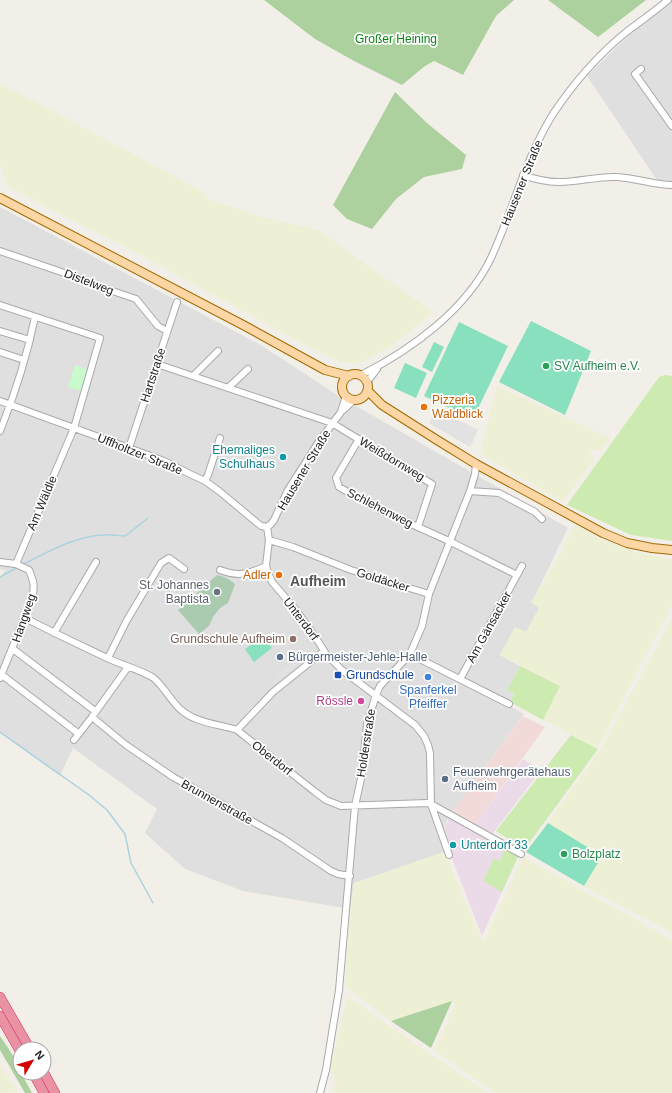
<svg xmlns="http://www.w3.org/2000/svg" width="672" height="1093" font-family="Helvetica,sans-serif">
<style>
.residential{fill:#e0dfdf}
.commercial{fill:#f2dad9}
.industrial{fill:#ebdbe8}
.farmland{fill:#eef0d5}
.grass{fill:#cdebb0}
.forest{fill:#add19e}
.cemetery{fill:#aacbaf}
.park{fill:#c8facc}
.pitch{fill:#88e0be}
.parking{fill:#e2e2e2}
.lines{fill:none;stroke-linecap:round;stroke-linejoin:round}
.stream{stroke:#aad3df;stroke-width:1.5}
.minor-casing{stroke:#a9a9a9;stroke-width:8}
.major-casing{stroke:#a06b00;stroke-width:10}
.highway-casing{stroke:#dc2a67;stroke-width:10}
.minor{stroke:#fff;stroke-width:6}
.major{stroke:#fcd6a4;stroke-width:8}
.highway{stroke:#e892a2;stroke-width:9}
.leisure-dot{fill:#2e9e5b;stroke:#fff;stroke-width:1.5}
.food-dot{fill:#e8710a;stroke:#fff;stroke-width:1.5}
.culture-dot{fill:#0f9aa8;stroke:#fff;stroke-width:1.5}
.worship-dot{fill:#6b7280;stroke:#fff;stroke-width:1.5}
.education-dot{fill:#8d6e63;stroke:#fff;stroke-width:1.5}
.service-dot{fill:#5c6f8a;stroke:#fff;stroke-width:1.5}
.transit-dot{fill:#1a4fb4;stroke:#fff;stroke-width:1.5}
.shop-dot{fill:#3f7fe0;stroke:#fff;stroke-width:1.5}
.hotel-dot{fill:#d1479c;stroke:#fff;stroke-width:1.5}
.labels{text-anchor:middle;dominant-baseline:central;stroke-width:3.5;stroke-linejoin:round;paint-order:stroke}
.park-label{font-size:12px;fill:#0c8416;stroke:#fff}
.street-label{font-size:12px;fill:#222;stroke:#fff}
.leisure-label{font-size:12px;fill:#27864d;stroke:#fff;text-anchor:start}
.food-label{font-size:12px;fill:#c56008;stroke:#fff;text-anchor:start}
.culture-label{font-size:12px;fill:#0d838f;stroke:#fff;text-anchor:end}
.worship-label{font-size:12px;fill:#5b616d;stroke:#fff;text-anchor:end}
.education-label{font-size:12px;fill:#785e54;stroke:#fff;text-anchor:end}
.service-label{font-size:12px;fill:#4e5e75;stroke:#fff;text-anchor:start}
.transit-label{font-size:12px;fill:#164399;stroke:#fff;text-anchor:start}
.shop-label{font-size:12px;fill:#366cbe;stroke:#fff}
.hotel-label{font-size:12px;fill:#b23c85;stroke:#fff;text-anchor:end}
.quarter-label{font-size:14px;font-weight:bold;fill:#555;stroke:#fff}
</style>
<rect width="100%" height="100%" fill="#f2efe9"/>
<path class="residential" d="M 668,0 L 672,0 L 672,185 L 659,183 L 587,76 L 636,28 Z
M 0,207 L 259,344 L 339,396 L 568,528 L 532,602 L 540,607 L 526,633 L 515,628 L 500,655 L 520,666 L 507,690 L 514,693 L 508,705 L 524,714 L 449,816 L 442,832 L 448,851 L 354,883 L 350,909 L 243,891 L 185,869 L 145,833 L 157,809 L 73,748 L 60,776 L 0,733 L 0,577 L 6,570 L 0,569 Z"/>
<path class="commercial" d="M 523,716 L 545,727 L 474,826 L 451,813 Z"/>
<path class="industrial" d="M 523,759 L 541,770 L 491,836 L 474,826 Z
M 450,816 L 519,854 L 482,936 L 442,833 Z"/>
<path class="farmland" d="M 2,84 L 204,192 L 209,200 L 259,216 L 318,230 L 433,312 L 390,347 L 360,363 L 340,362 L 313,349 L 129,249 L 8,187 L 0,164 L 0,89 Z
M 497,386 L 610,438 L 601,451 L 593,449 L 589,455 L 595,458 L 563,502 L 480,454 Z
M 575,524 L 598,538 L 639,553 L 672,559 L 672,605 L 598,748 L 543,720 L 560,686 L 500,655 L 515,627 L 526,632 L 539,608 L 531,602 L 557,559 Z
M 672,618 L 672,933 L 584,886 L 601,856 L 548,823 L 601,749 Z
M 444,852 L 483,943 L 523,857 L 672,940 L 672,1093 L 496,1093 L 434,1051 L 456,1004 L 452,1001 L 391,1021 L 345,986 L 350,909 L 354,883 Z
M 347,997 L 488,1093 L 332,1093 L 336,1083 L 330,1069 Z
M 0,1064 L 18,1093 L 0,1093 Z"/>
<path class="grass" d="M 665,375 L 672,376 L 672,541 L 631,535 L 567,505 L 659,377 Z
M 520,666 L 560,686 L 543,720 L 510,702 L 514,693 L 507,690 Z
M 571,735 L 598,749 L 521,854 L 507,846 L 510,840 L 496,831 Z
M 506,847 L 519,854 L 502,892 L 483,881 L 494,858 L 500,861 Z"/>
<path class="forest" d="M 264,0 L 514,0 L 496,16 L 463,75 L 434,61 L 425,66 L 402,85 L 354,61 L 315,39 Z
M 548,0 L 646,0 L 598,37 Z
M 395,92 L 427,123 L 466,155 L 462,169 L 424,177 L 396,199 L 372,229 L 347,219 L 333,205 Z
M 452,1001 L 431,1048 L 391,1021 Z
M 0,1036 C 6,1045 19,1062 20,1073 L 21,1073 L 32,1093 L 25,1093 L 0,1050 Z"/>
<path class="cemetery" d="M 217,575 C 224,576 229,579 235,584 L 228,603 L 220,608 L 213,617 L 209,626 L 199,634 L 178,610 Z"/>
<path class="park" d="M 75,365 L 87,369 L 81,391 L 68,387 Z"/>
<path class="pitch" d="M 531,321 L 591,351 L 565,415 L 499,382 Z
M 459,322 L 508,346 L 473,419 L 424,396 Z
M 434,342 L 444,347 L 432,372 L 422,367 Z
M 405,363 L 427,373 L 416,398 L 394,388 Z
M 263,636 L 272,648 L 254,662 L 245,649 Z
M 548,823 L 602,856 L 584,886 L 526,852 Z"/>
<path class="parking" d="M 436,409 L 478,430 L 470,447 L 429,423 Z
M 295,662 L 298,665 L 280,679 L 277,675 Z
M 455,772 L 467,778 L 460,793 L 448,787 Z"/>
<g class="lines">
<path class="stream" d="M 22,565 C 46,553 75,536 103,535 C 110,534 118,536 125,536 L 148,518
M 0,577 L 18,567
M 0,732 L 89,795 L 107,810 L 125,834 L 131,863 L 153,903"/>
<g class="minor-casing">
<path id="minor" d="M 641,69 L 635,74 L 672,126
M 523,175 C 534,179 547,182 559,182 C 579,182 598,176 617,177 C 636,178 654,185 672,185
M 0,251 L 79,278 L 92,284 L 136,299 L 158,326 L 167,331
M 0,305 L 100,338 L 74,428 L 16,564 L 0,562
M 0,331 L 30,340
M 0,352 L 24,360
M 157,364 L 332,423 L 432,484 L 418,527
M 361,375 C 411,350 466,310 491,258 C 513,210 525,159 553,114 C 573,84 597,56 625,33 C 639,22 654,12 668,0
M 193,376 L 218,351
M 367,382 L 377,369
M 228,388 L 248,369
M 0,401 L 129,448 L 164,461 L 190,474 L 205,481 L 219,491 L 261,526 L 267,527
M 342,411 L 354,400
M 0,431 C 15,394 27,356 35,317
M 359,439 L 336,478 L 339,487 L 378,509 L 449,541 L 517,575
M 129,448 L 177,302
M 205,481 L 208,475 L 220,438
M 470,491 L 499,493 L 535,512 L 542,519
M 267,527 L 269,540 L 266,566 L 269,575 L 272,582 L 296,610 L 316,638 L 326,654 L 342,670 L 415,725 L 424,736 L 428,745 L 430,753 L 431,804 L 449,855
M 267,527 L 271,524 L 274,520 L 288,490 L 318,443 L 341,412 L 346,396
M 269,540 L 293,547 L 351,570 L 429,594
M 220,570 C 238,577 249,574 266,566
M 25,618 C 52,632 80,645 107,658 C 122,665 138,669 152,677 C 159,680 172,702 180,709 C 195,723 218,724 237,730 L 314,791 L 326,800 L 341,806 L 427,803 L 431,804 L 521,854
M 54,633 L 96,562
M 13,649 L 95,711
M 410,654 L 509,704
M 108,658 L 127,620 L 161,563 L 169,558 L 184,569
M 2,675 L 79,734
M 0,678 L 32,599 C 35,586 34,582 29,570 L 16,564
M 460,679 L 522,566
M 92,717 L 126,745 L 173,777 L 282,838 L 331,871 L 338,874 L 350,876
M 237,730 L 273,692 L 324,651
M 74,740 L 92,717 L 128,667
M 320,1093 L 326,1070 L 339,990 L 355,806 L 362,774 L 367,724 L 376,695 L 380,686 L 410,654 L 422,626 L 429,594 L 470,491 L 475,474 L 476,464"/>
</g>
<g class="major-casing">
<path id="major" d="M 0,198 L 245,326 L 325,370 L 349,376
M342 387a13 13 0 1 1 26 0a13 13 0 1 1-26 0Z
M 368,391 L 382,405 L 437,440 L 476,464 L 603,533 L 627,543 L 652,548 L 672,550"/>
</g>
<g class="highway-casing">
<path id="highway" d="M 0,997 L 30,1049
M 0,1016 L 20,1051
M 33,1073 L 44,1093
M 44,1073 L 55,1093"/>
</g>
<use href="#minor" class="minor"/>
<use href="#major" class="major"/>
<use href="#highway" class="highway"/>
</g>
<g class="leisure-dot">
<circle cx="546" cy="366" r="4"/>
<circle cx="564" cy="854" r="4"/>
</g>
<g class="food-dot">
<circle cx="424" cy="407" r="4"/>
<circle cx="279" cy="575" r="4"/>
</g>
<g class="culture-dot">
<circle cx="283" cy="457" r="4"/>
<circle cx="453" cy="845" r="4"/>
</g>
<circle class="worship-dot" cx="217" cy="592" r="4"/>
<circle class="education-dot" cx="293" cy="639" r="4"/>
<g class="service-dot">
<circle cx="280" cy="657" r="4"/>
<circle cx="445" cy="779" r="4"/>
</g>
<rect class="transit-dot" x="334" y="671" width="8" height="8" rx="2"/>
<circle class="shop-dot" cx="428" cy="677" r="4"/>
<circle class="hotel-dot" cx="361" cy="701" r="4"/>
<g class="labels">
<g class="park-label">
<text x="396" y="39">Großer Heining</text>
</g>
<g class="street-label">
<text transform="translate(522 183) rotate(-68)">Hausener Straße</text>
<text transform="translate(89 282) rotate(21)">Distelweg</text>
<text transform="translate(153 375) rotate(-72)">Hartstraße</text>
<text transform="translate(140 454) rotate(22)">Uffholtzer Straße</text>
<text transform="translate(392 459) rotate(31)">Weißdornweg</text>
<text transform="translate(304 470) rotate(-59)">Hausener Straße</text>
<text transform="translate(42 503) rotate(-67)">Am Wäldle</text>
<text transform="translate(380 508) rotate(27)">Schlehenweg</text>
<text transform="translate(383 580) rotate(17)">Goldäcker</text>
<text transform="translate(24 618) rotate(-71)">Hangweg</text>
<text transform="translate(301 619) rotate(53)">Unterdorf</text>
<text transform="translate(489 627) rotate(-61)">Am Gänsacker</text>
<text transform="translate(366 743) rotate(-81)">Holderstraße</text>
<text transform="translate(272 758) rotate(38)">Oberdorf</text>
<text transform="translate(217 802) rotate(29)">Brunnenstraße</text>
</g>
<g class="leisure-label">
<text x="554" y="366">SV Aufheim e.V.</text>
<text x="572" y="854">Bolzplatz</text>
</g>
<g class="food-label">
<text x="432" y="400">Pizzeria<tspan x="432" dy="14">Waldblick</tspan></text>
<text x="271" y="575" text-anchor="end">Adler</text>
</g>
<g class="culture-label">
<text x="275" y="450">Ehemaliges<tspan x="275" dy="14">Schulhaus</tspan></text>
<text x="461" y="845" text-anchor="start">Unterdorf 33</text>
</g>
<g class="worship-label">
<text x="209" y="585">St. Johannes<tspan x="209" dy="14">Baptista</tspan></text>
</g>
<g class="education-label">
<text x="285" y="639">Grundschule Aufheim</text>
</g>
<g class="service-label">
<text x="288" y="657">Bürgermeister-Jehle-Halle</text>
<text x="453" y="772">Feuerwehrgerätehaus<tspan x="453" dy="14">Aufheim</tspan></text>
</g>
<g class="transit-label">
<text x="346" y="675">Grundschule</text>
</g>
<g class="shop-label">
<text x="428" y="690">Spanferkel<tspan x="428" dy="14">Pfeiffer</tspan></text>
</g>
<g class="hotel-label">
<text x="353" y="701">Rössle</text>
</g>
<g class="quarter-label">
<text x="318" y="581">Aufheim</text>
</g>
</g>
<g transform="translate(32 1061) rotate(52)"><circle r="19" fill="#ffffff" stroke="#a7a7a7"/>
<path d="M0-3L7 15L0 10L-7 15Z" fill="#d40000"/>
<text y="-6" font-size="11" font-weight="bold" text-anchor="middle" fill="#222222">N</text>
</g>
</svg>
